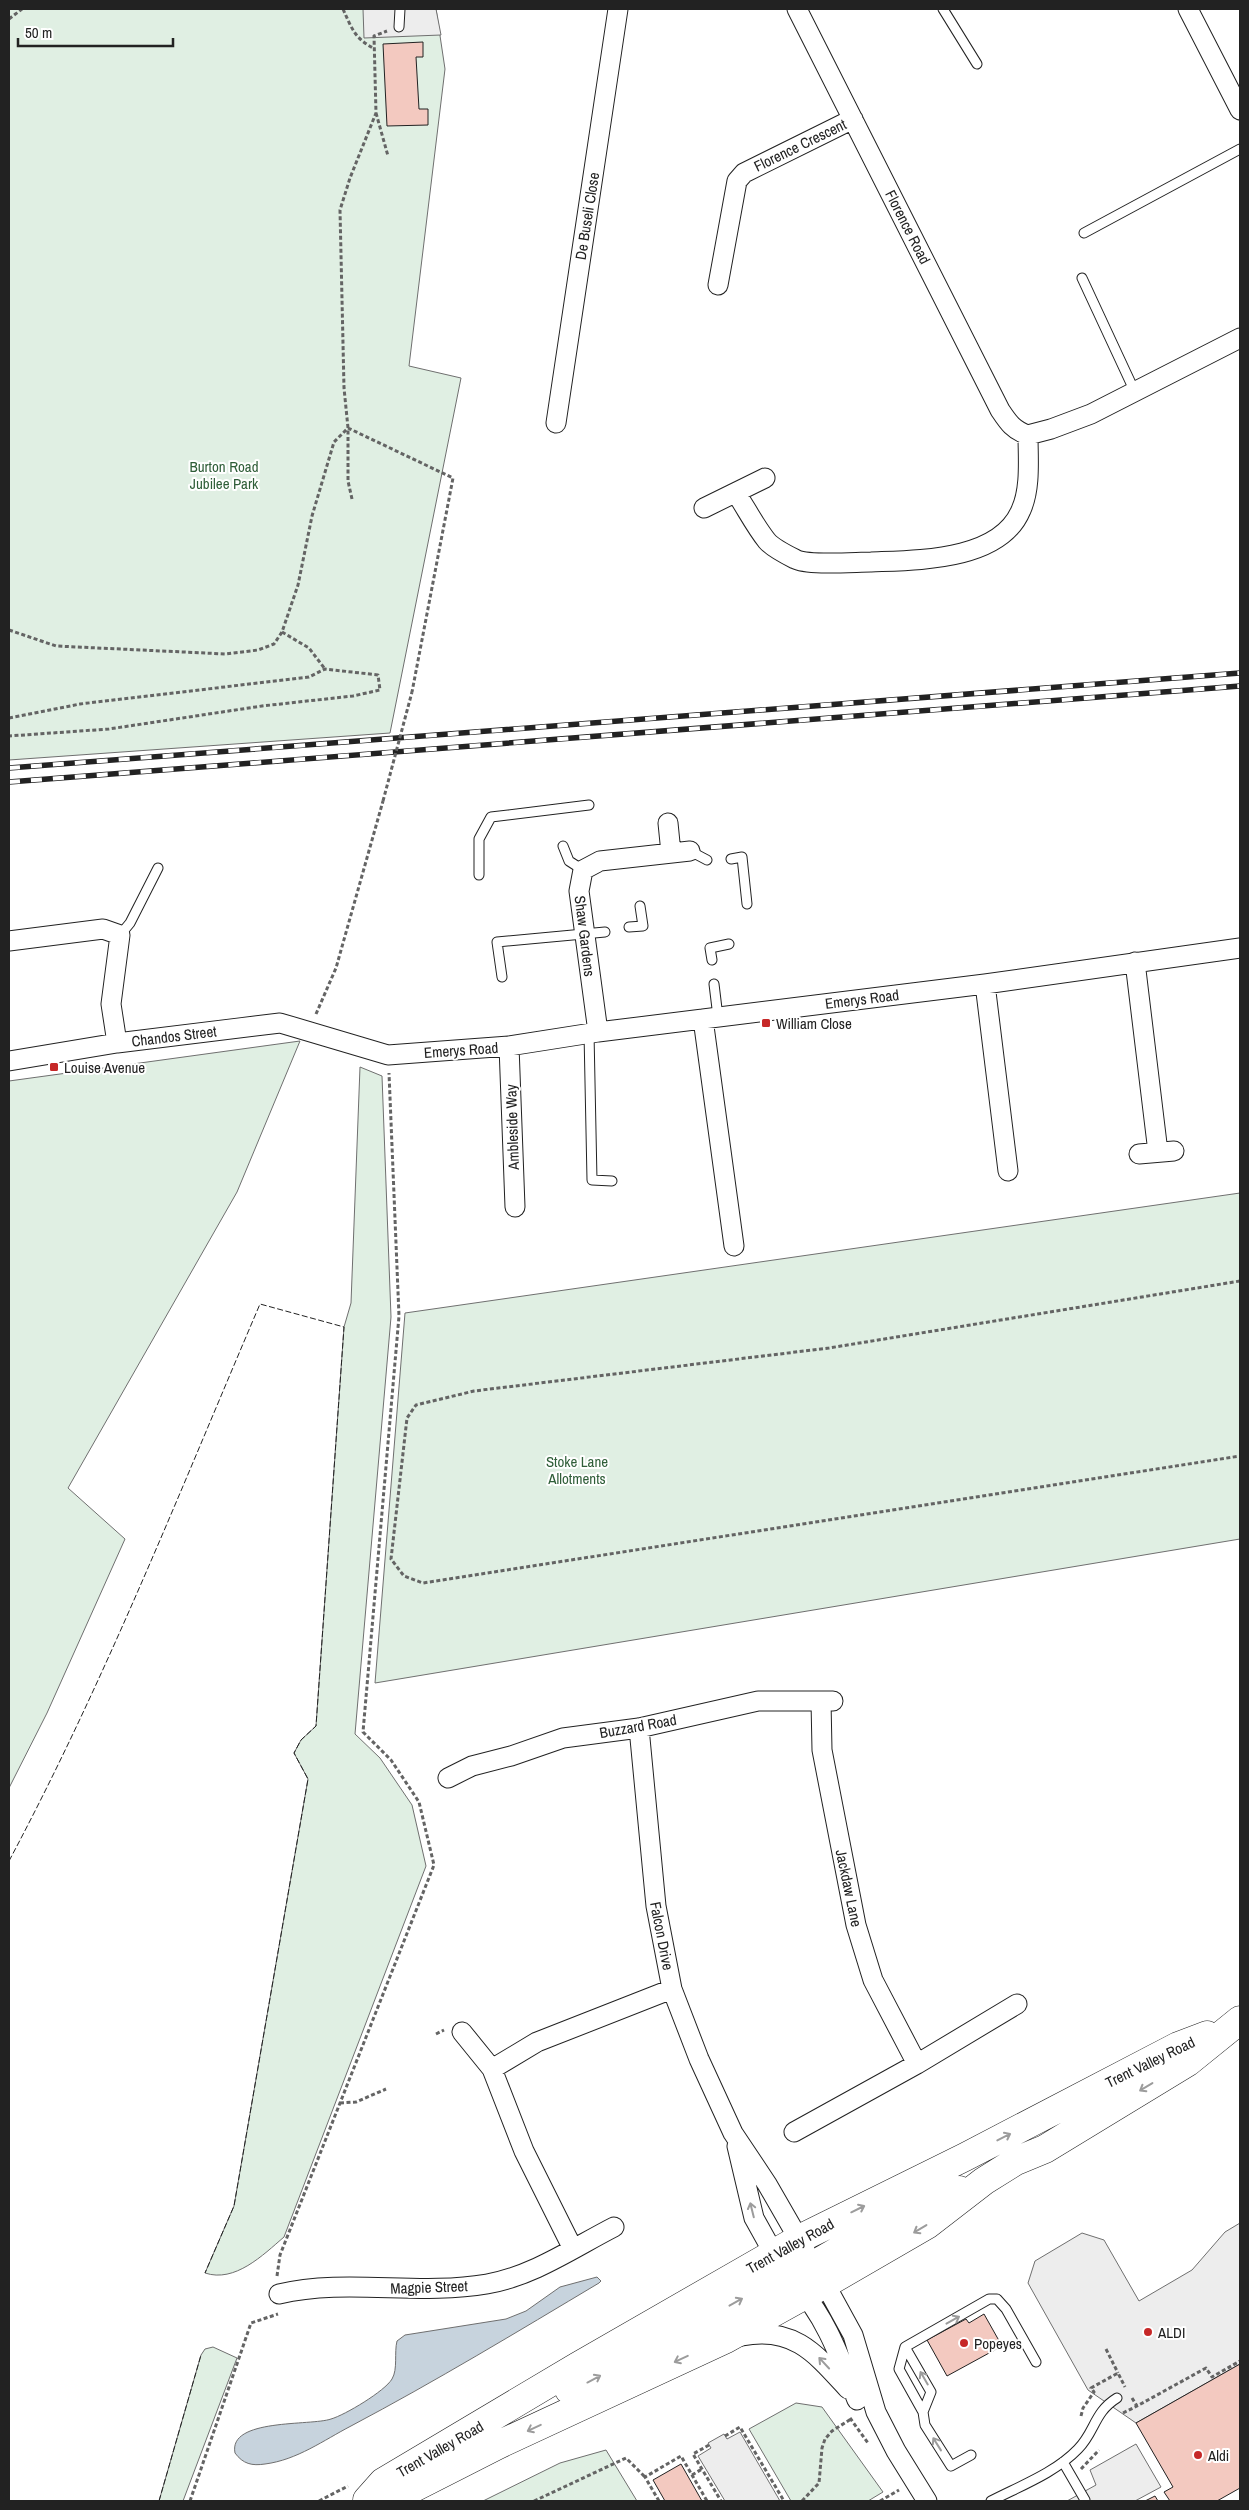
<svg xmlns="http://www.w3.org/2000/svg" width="1249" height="2510" font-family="'Archivo Narrow',sans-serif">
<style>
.green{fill:#e0efe3;stroke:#6f6f6f}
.parking{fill:#ededed;stroke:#6f6f6f}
.water{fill:#c7d3dd;stroke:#6f6f6f}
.building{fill:#f3c9c0;stroke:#222}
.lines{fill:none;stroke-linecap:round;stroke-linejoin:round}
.lane-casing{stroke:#222;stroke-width:11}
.street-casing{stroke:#222;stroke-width:21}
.primary-casing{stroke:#222;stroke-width:29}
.path{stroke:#646464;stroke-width:3;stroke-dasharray:4 2.5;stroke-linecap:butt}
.lane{stroke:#fff;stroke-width:9}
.street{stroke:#fff;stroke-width:19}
.primary{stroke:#fff;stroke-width:28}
.rail-casing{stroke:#222;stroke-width:5.5}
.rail{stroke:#fff;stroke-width:4;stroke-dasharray:11;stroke-linecap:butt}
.path-bridge{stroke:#646464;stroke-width:3;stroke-dasharray:4 2.5;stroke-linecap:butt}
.fence{stroke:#222;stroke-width:1;stroke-dasharray:6 2.5;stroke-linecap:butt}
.oneway{stroke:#9c9c9c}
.poi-dot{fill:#c62828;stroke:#fff;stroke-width:2}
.labels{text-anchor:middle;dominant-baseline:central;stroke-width:4;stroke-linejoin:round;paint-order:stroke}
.street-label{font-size:15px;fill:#222;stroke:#fff}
.park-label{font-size:15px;fill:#2f5e38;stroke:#fff}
.poi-label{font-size:15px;fill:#222;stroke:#fff;text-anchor:start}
</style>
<rect width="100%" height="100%" fill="#fff"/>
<path class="green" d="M 9,9 L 436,9 L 445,69 L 409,366 L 461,378 L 390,733 L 9,760 Z
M 300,1041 L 237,1192 L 68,1488 L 125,1539 L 47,1713 L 9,1788 L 9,1081 Z
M 360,1067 L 382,1076 L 391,1317 L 355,1734 L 380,1758 L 412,1805 L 426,1866 L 284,2237 C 263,2255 235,2283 205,2273 L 234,2206 L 308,1779 L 294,1753 L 301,1740 L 316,1726 L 344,1327 L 351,1303 Z
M 1240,1193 L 1240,1539 L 375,1683 L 405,1313 Z
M 213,2347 L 237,2358 L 183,2501 L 159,2501 L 201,2355 L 205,2349 Z
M 796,2403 L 822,2407 L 883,2492 L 868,2501 L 791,2501 L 749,2429 Z
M 606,2450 L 637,2501 L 483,2501 L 560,2463 Z"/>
<path class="parking" d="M 363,9 L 436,9 L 441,35 L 364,38 Z
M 1240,2223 L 1240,2364 L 1136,2423 L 1088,2390 L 1028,2283 L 1035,2261 L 1082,2233 L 1104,2240 L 1139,2301 L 1192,2270 L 1225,2232 Z
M 740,2432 L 780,2501 L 725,2501 L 698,2456 L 711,2448 L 708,2443 L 724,2434 L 727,2439 Z
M 1136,2444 L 1161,2487 L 1135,2501 L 1067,2501 L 1096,2485 L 1090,2470 Z"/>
<path class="water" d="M 597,2277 L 601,2281 L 599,2283 C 517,2332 436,2381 351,2426 C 324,2440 297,2460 265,2464 C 252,2466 243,2464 235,2453 C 228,2418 311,2426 331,2419 C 345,2415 385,2391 392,2379 C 398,2369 394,2353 397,2341 L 405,2335 L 506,2319 L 526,2311 L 560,2287 Z"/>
<path class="building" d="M 423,42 L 423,57 L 416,57 L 419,109 L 428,109 L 428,125 L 387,126 L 383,44 Z
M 984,2314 L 1002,2346 L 947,2376 L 927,2340 L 966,2319 L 969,2323 Z
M 1240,2364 L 1240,2488 L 1217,2501 L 1170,2501 L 1164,2492 L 1173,2487 L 1136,2423 Z
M 681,2464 L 702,2501 L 665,2501 L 653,2480 Z
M 1155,2496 L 1158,2501 L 1145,2501 Z"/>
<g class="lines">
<g class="lane-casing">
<path id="lane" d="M 943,9 L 977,64
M 399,27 L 400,9
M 1084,233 L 1240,149
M 1082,278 L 1135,392
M 563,846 L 569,861 L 583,870
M 690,851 L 707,860
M 731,859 L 742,857 L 747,904
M 479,875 L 479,839 L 491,817 L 589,805
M 629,927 L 643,926 L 640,906
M 120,935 L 130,923 L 158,868
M 712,960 L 710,948 L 729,944
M 502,977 L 497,942 L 605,932
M 714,984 L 718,1017
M 589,1033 L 592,1180 L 612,1181
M 905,2347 L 931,2392 L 923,2412
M 971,2455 L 951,2466 L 925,2425 L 923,2412 L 899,2369 L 905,2347 L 989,2299 L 997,2299 L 1006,2309 L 1036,2362
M 1063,2462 L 1085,2500
M 991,2501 C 1020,2486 1055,2473 1078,2449 C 1095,2432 1094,2412 1117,2398"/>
</g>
<g class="street-casing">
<path id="street" d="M 1188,9 L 1240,110
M 718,285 L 737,181 L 744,173 L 853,119
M 556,423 L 618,9
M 1028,435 L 1051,429 L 1091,414 L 1240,338
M 736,493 C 746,508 755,526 767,541 C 773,548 787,555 795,559 C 808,566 855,562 871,562 C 918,560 1000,561 1021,510 C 1031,488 1028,458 1028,435 C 1013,430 1008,422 1000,410 L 797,9
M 704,508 L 765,478
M 668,823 L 671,853
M 9,941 L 103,929 L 120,935 L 111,1004 L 117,1043
M 1135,962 L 1158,1152
M 985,984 L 1008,1171
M 703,1019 L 734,1246
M 598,1032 L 579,891 L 583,870 L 600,861 L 690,851
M 509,1046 L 515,1207
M 9,1061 L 117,1043 L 280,1023 L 388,1055 L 509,1046 L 598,1032 L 985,984 L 1240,948
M 1139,1154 L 1174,1151
M 821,1701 L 822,1750 L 856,1925 L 873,1980 L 917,2064
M 639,1728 L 656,1906 L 672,1989 L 699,2059 L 733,2133 L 767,2184 L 805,2250
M 448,1778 L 472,1766 L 511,1756 L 563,1738 L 639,1728 L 758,1701 L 833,1701
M 462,2032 L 492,2069 L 524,2151 L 573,2249
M 492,2069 L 537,2042 L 672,1989
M 794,2132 L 917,2064 L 1017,2004
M 737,2146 L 754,2218 L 779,2263
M 819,2273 L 853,2335 L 876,2412 L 896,2451 L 927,2501
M 797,2287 C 825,2314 842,2363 857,2400
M 279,2294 C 346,2278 418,2296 487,2284 C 533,2276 573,2248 614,2227
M 742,2336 C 794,2326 816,2354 848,2389"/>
</g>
<g class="primary-casing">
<path id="primary" d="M 798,2274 L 915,2206 L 959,2190
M 569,2390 L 644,2353 L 806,2263 L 814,2265
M 367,2500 L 383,2482 L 578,2366 L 799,2239 L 965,2157 L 1178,2046 L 1207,2035
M 376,2501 L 392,2499 L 498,2445 L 726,2339 L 825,2284 L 927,2225 L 984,2181 L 1016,2161 L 1045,2149 L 1188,2062 L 1240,2020"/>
</g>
<path class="path" d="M 343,9 C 352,29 355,39 375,49
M 9,19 L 22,9
M 376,113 L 388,156
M 352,499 L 348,481 L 348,428 L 344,388 L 340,210 L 350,178 L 376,113 L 374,36 L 387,31
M 9,630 L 56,646 L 226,654 L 258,650 L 274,644 L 282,632 L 298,585 L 312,516 L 334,442 L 348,428 L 453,478 L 412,692
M 282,632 L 309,648 L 325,669
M 9,718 L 80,704 L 309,677 L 325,669 L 378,675 L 380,690 L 353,696 L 262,706 L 109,729 L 9,736
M 316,1014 L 336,968 L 383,801
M 1240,1281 L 829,1348 L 474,1391 L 416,1405 L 407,1418 L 391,1559 L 404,1576 L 423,1583 L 1240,1456
M 436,2034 L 444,2030
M 340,2103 L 356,2102 L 386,2089
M 277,2276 L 280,2255 L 434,1865 L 419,1802 L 391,1760 L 363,1732 L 399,1316 L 389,1073
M 1106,2349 L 1118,2373
M 1132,2398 L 1137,2406 L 1206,2368 L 1212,2377 L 1240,2361
M 1123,2413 L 1137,2406
M 1081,2416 L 1083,2408 L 1094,2392 L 1091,2388 L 1118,2373 L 1125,2387
M 850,2418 L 868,2443
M 725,2436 L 740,2427 L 784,2501
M 709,2445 L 693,2454 L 721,2501
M 1081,2469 L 1099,2450
M 692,2475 L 702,2469
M 190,2501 L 251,2323 L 278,2314
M 319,2501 L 348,2486
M 534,2501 L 626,2458 L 645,2477
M 659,2501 L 645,2477 L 681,2456 L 707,2501
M 802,2501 L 819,2483 L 822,2448 L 825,2439 L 832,2431 L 851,2419
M 880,2501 L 899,2490"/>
<use href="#lane" class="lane"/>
<use href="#street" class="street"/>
<use href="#primary" class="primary"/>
<g class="rail-casing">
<path id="rail" d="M 9,768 L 1240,673
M 9,782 L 1240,686"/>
</g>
<use href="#rail" class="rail"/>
<path class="path-bridge" d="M 383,801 L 412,692"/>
<path class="fence" d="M 9,1861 C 105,1681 180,1491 260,1304 L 344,1327 L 316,1726 L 301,1740 L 294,1753 L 308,1779 L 234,2206 L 205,2273
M 159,2501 L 201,2355"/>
</g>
<defs><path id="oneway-shaft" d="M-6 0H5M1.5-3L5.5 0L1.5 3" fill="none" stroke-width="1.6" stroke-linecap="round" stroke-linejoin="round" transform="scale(1.25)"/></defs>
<g class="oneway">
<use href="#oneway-shaft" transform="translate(1146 2087) rotate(149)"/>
<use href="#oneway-shaft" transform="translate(1004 2137) rotate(-27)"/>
<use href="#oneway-shaft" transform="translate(858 2209) rotate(-26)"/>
<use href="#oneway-shaft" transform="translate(752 2210) rotate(-104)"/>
<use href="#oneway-shaft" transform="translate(920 2229) rotate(149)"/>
<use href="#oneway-shaft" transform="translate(736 2302) rotate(-29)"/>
<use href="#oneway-shaft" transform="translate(953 2320) rotate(-29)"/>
<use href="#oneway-shaft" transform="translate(681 2359) rotate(155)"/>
<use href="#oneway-shaft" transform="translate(824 2363) rotate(-133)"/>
<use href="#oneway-shaft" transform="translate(924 2378) rotate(-120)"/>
<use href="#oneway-shaft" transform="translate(594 2379) rotate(-28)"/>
<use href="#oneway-shaft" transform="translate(534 2428) rotate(155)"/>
<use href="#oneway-shaft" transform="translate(937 2444) rotate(-122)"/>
</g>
<g class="poi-dot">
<rect x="761" y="1018" width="10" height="10" rx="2.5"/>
<rect x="49" y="1062" width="10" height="10" rx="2.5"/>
<circle cx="1148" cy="2332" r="5"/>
<circle cx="964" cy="2343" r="5"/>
<circle cx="1198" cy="2455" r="5"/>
</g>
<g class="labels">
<g class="street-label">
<text transform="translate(800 145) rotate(-26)">Florence Crescent</text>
<text transform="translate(587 216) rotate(-81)">De Buseli Close</text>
<text transform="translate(908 227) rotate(63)">Florence Road</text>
<text transform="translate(585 936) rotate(83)">Shaw Gardens</text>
<text transform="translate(862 999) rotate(-7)">Emerys Road</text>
<text transform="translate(174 1036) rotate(-7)">Chandos Street</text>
<text transform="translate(461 1050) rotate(-4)">Emerys Road</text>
<text transform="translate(512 1127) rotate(-92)">Ambleside Way</text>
<text transform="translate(638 1726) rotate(-10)">Buzzard Road</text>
<text transform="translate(849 1888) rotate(78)">Jackdaw Lane</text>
<text transform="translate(662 1936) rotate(79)">Falcon Drive</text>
<text transform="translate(1150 2062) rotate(-26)">Trent Valley Road</text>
<text transform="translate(790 2246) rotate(-29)">Trent Valley Road</text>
<text transform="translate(429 2287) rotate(-2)">Magpie Street</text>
<text transform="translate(440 2449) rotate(-30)">Trent Valley Road</text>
</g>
<g class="park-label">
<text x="224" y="466">Burton Road<tspan x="224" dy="17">Jubilee Park</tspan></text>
<text x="577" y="1461">Stoke Lane<tspan x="577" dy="17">Allotments</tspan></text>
</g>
<g class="poi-label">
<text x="776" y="1023">William Close</text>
<text x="64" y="1067">Louise Avenue</text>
<text x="1158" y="2332">ALDI</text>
<text x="974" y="2343">Popeyes</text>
<text x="1208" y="2455">Aldi</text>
</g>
</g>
<rect width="1249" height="2510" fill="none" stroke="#222222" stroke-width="20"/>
<path d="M18 38v8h155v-8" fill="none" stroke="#222222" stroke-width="2.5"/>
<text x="25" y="38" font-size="15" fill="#222222" stroke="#ffffff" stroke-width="4" paint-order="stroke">50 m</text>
</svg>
